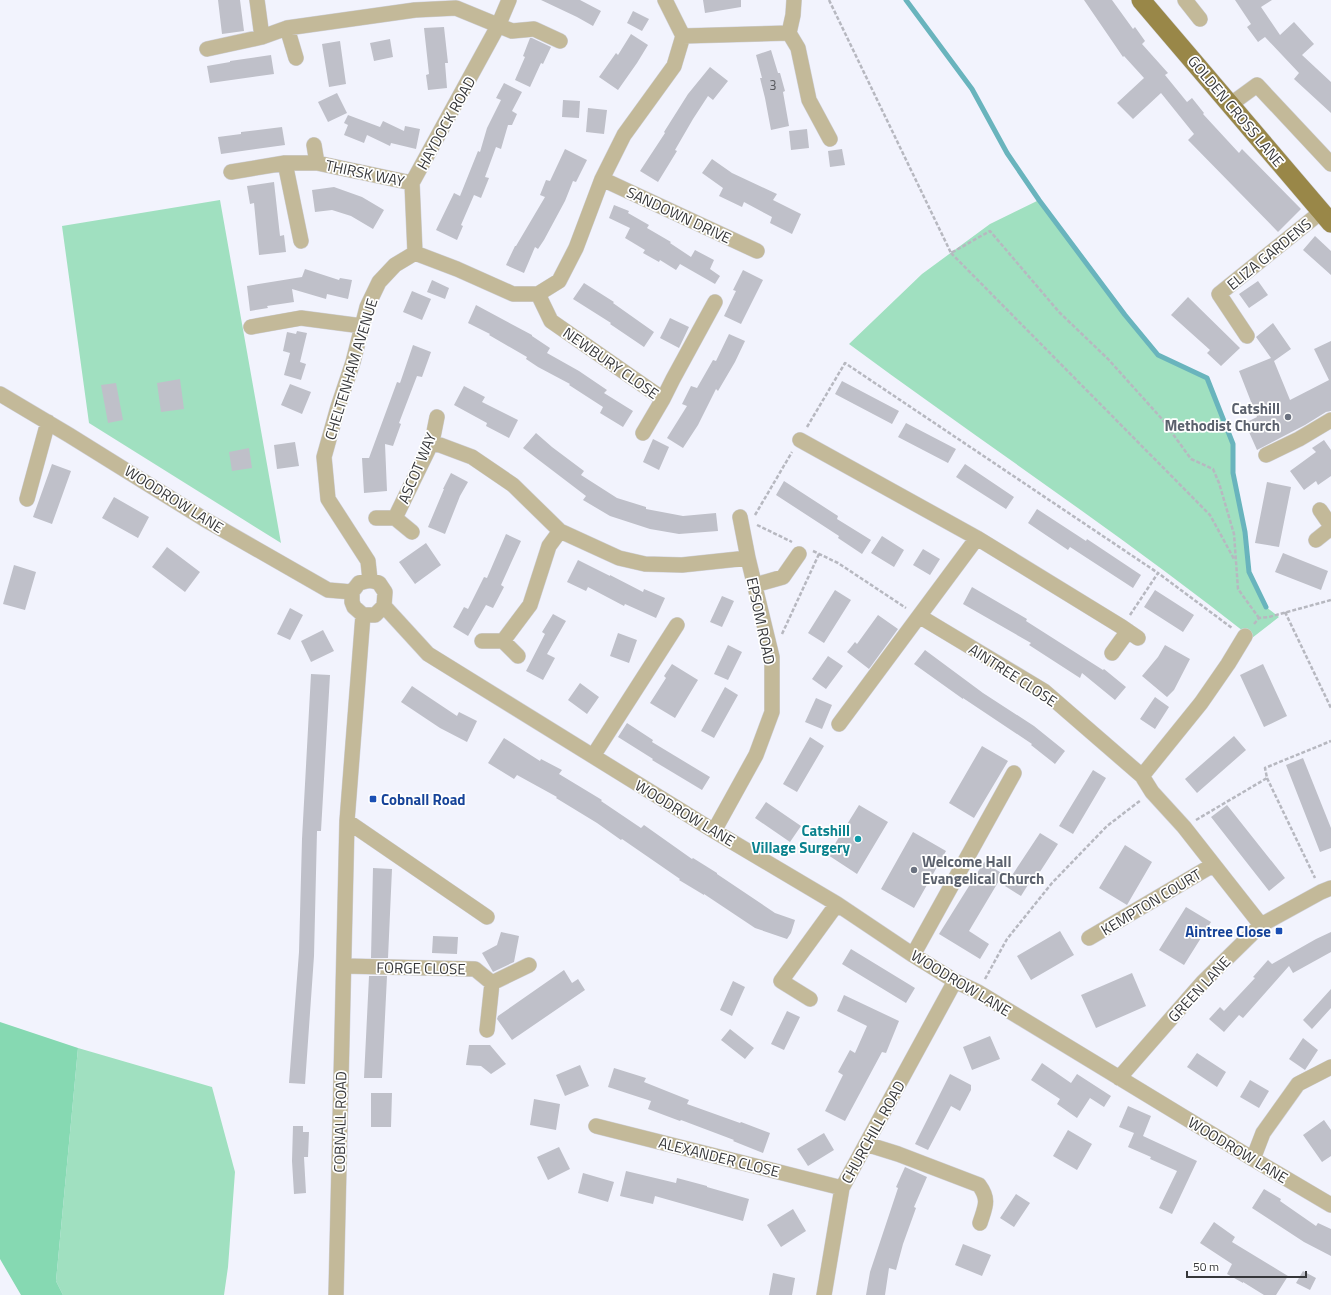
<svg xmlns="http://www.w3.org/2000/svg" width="1331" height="1295" font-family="'Titillium Web',sans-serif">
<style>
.green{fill:#a0e0c0}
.forest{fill:#86d9b2}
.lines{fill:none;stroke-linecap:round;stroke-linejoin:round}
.stream{stroke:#69b4bd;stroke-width:5}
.building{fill:#bfc0c9}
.minor-casing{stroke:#d0d1da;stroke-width:16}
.major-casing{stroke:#d0d1da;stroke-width:20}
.path{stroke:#b7b8c0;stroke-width:2.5;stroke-dasharray:4 2;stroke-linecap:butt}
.minor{stroke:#c3b999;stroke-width:15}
.major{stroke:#998748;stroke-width:19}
.worship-dot{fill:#6b7280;stroke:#fff;stroke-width:1.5}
.transit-dot{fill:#1a4fb4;stroke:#fff;stroke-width:1.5}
.culture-dot{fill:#0f9aa8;stroke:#fff;stroke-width:1.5}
.labels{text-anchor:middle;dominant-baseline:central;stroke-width:3.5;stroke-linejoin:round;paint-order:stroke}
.number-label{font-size:13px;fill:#58595e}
.street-label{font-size:15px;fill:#36373a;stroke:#fff}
.worship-label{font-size:15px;font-weight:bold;fill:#5b616d;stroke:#fff;text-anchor:end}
.transit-label{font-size:15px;font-weight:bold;fill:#164399;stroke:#fff;text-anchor:start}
.culture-label{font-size:15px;font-weight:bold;fill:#0d838f;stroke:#fff;text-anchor:end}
</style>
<rect width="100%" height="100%" fill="#f2f3fd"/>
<path class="green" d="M 220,200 L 281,543 L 89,423 L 62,226 Z
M 1039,200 L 1125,315 L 1158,355 L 1207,378 L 1233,444 L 1233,473 L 1245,532 L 1249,572 L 1266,607 L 1279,617 L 1252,638 C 1122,535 983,443 849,344 L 922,274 L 990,224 Z
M 78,1048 L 212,1087 L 235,1172 L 228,1267 L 224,1295 L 63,1295 L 56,1281 Z"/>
<path class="forest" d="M 0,1022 L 78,1048 L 56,1281 L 63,1295 L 21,1295 L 0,1259 Z"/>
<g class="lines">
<path class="stream" d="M 906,0 L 972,89 L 1007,153 L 1039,200 L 1125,315 L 1158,355 L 1207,378 L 1233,444 L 1233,473 L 1245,532 L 1249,572 L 1266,607"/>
</g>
<path class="building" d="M 218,0 L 240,0 L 244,31 L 222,34 Z
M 541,0 L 580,0 L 601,11 L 593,26 L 577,17 Z
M 703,0 L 741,0 L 741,7 L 705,13 Z
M 1084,0 L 1112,0 L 1133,29 L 1135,27 L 1145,41 L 1142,44 L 1168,73 L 1165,75 L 1187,102 L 1192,98 L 1204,113 L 1203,114 L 1239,153 L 1242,149 L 1301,209 L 1278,232 L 1188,140 L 1194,134 L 1161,93 L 1133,119 L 1117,103 L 1144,78 L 1124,56 L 1123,57 Z
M 1235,0 L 1272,0 L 1261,7 L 1280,35 L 1294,22 L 1314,44 L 1302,55 L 1331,82 L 1331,113 L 1294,79 L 1299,73 L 1265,37 L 1258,42 L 1247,27 L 1251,24 Z
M 633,11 L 649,19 L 642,31 L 627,23 Z
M 444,27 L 448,63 L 445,63 L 447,88 L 428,90 L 426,75 L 429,74 L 424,28 Z
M 631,34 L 648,45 L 637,63 L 618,90 L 599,77 L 616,53 L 618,55 Z
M 530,38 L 532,38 L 551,47 L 543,64 L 541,63 L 530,87 L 515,80 L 525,57 L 523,56 Z
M 390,39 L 393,57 L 374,61 L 370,43 Z
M 340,41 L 346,84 L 329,87 L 322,44 Z
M 771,50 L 778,73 L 780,73 L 785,91 L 783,92 L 789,126 L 771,130 L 765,98 L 760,78 L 762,78 L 756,55 Z
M 271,55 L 274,74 L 210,83 L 207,66 L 230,62 L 230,61 Z
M 710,67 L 728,81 L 713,100 L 708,96 L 693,119 L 675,150 L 677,151 L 658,182 L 640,171 L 665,133 L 664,132 L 688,94 Z
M 504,83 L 522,92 L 512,111 L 517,114 L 512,125 L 508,125 L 501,149 L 496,147 L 485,177 L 489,178 L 481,198 L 474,195 L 461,225 L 463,226 L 457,240 L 436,230 L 454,193 L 460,196 L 478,151 L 480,152 L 487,128 L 501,100 L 496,98 Z
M 337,93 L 347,113 L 328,122 L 318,102 Z
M 563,100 L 580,101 L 579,118 L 562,117 Z
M 588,108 L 607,110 L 604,134 L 586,132 Z
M 348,115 L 380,127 L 383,121 L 404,131 L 405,126 L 420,129 L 416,149 L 391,143 L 390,146 L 367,135 L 364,143 L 344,135 L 348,125 L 344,123 Z
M 282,127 L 285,145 L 221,154 L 218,137 L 241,134 L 241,132 Z
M 807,129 L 809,148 L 791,150 L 789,131 Z
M 565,149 L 587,160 L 576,182 L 573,181 L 565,201 L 544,240 L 538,249 L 535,247 L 524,273 L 506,265 L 515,246 L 516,246 L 545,197 L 540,195 L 546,180 L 550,181 Z
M 842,149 L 845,165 L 830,167 L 828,151 Z
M 712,159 L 732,173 L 777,194 L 773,200 L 801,214 L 792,234 L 770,223 L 772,217 L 744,202 L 742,207 L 719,196 L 723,188 L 702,173 Z
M 274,182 L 280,236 L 284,235 L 286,252 L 259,255 L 254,203 L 250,204 L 247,186 Z
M 334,187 L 362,197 L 384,210 L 373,229 L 351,216 L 332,210 L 315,212 L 312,190 Z
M 614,205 L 629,211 L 628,213 L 649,225 L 647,228 L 671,242 L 670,243 L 691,257 L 695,250 L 714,260 L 710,269 L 720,276 L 715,284 L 680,264 L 676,270 L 660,260 L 659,262 L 643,253 L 645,250 L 625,238 L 630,228 L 609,218 Z
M 1315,236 L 1331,251 L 1331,275 L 1303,250 Z
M 305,269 L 339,280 L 340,278 L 352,280 L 348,299 L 327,294 L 326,299 L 292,289 L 294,302 L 267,306 L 268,308 L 250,311 L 247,286 L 302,277 Z
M 743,270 L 763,280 L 741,324 L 724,316 L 736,291 L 733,290 Z
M 432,280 L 449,288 L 445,299 L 427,292 Z
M 1258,281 L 1268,295 L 1249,308 L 1239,294 Z
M 584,283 L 614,302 L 613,303 L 654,332 L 644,347 L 610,324 L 611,323 L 573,299 Z
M 412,291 L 431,299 L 422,320 L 403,312 Z
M 1188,297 L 1240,348 L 1221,366 L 1207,353 L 1210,350 L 1171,315 Z
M 476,305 L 532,335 L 532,336 L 550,348 L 547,353 L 579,371 L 607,390 L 604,393 L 633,411 L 623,427 L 600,413 L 603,407 L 569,385 L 570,384 L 538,367 L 526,359 L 527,357 L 489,335 L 490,334 L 468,323 Z
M 670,318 L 689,327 L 679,348 L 660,338 Z
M 1273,323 L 1291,349 L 1274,361 L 1290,400 L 1329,380 L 1314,349 L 1331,341 L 1331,411 L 1326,412 L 1305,425 L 1257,450 L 1245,423 L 1257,417 L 1239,371 L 1271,358 L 1256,337 Z
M 297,331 L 307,333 L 300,362 L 306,364 L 301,380 L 284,375 L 290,353 L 283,351 L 287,332 L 296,334 Z
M 729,334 L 745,341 L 735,362 L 718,391 L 716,389 L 698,425 L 683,448 L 667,438 L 687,406 L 682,404 L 691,386 L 697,388 L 713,360 L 716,361 Z
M 413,345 L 431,352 L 422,377 L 417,376 L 399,423 L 401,424 L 393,446 L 385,444 L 387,491 L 364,493 L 362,458 L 369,458 L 397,382 L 400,383 Z
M 180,379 L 184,409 L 161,412 L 157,383 Z
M 842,381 L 899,411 L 892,424 L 835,394 Z
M 116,383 L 123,420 L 108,423 L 101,385 Z
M 290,384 L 311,392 L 302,414 L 281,405 Z
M 464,386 L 485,397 L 482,402 L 518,420 L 509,438 L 486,426 L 487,423 L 454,405 Z
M 906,423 L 956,449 L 948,463 L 898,437 Z
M 536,433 L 552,447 L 584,471 L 581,475 L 617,498 L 646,507 L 646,509 L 683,516 L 716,513 L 718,531 L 679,534 L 650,529 L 610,516 L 583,500 L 586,496 L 523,448 Z
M 653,439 L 669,447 L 659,470 L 643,462 Z
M 1324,440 L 1331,450 L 1331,476 L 1318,485 L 1316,481 L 1304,490 L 1290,471 L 1316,452 L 1312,448 Z
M 295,442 L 299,466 L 277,469 L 274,445 Z
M 249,448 L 252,468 L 232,471 L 229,452 Z
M 52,464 L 71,471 L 52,524 L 33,517 Z
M 965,464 L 1014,497 L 1006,509 L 956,477 Z
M 451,473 L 468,482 L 460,496 L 445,534 L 428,527 L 444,489 L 443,489 Z
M 784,481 L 838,516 L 837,519 L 871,540 L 862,554 L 838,538 L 839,536 L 776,495 Z
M 1267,482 L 1291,487 L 1279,547 L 1255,543 Z
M 114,497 L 149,517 L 138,538 L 102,518 Z
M 1037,509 L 1086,541 L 1087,539 L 1141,575 L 1133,588 L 1070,547 L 1068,550 L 1028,523 Z
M 506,534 L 521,541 L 501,585 L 504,587 L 493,608 L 486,605 L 468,636 L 453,627 L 464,607 L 468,609 L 484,577 L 487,578 Z
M 882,536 L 904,550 L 894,567 L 871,553 Z
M 426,543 L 441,565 L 415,584 L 399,562 Z
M 167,547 L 200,572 L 185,592 L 152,567 Z
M 923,549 L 940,559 L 930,575 L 913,565 Z
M 1283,553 L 1328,571 L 1321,590 L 1275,572 Z
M 578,560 L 610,576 L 610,575 L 643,592 L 644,589 L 665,598 L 656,618 L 625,604 L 624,606 L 588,587 L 586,591 L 567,582 Z
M 14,565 L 36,572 L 25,610 L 3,604 Z
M 972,587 L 1027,619 L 1026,621 L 1103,670 L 1104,669 L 1126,687 L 1115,700 L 1082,673 L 1080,678 L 1029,645 L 1031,643 L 963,604 Z
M 835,590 L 851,600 L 824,643 L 808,633 Z
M 1155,590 L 1194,615 L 1183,632 L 1144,607 Z
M 722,596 L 734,601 L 722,627 L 710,622 Z
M 290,608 L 303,615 L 290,640 L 277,634 Z
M 553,614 L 566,621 L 547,654 L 555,658 L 543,680 L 526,671 L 545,634 L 542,632 Z
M 878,615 L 898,629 L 869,669 L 847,652 L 855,642 L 857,644 Z
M 323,630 L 334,651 L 311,662 L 301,641 Z
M 618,633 L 637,640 L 629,663 L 610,656 Z
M 728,645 L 742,652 L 728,680 L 714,674 Z
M 1165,645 L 1190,659 L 1174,690 L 1167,697 L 1142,676 L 1158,657 Z
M 925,650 L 983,693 L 1034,726 L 1065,751 L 1055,764 L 1031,745 L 1032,744 L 963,698 L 963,699 L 914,664 Z
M 828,656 L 843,666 L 826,689 L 812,679 Z
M 672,664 L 698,680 L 675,718 L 650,703 L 666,678 L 664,676 Z
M 1263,664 L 1287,716 L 1264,727 L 1240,675 Z
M 311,674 L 330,675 L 321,831 L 317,831 L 314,956 L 305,1084 L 289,1083 L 299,952 L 302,839 Z
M 580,683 L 599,697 L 587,714 L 568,700 Z
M 412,686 L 457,716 L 459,712 L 477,721 L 467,742 L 440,728 L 401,702 Z
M 725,687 L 738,695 L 714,738 L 701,731 Z
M 1155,697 L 1169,707 L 1155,729 L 1140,719 Z
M 816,698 L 832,705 L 822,729 L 805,722 Z
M 627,723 L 653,740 L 652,742 L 710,777 L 702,790 L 652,760 L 653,759 L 618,737 Z
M 1234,736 L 1246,750 L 1197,793 L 1185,779 Z
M 810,737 L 824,746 L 797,792 L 783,784 Z
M 504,738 L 540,761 L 541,759 L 562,770 L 559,774 L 602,800 L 601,801 L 641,828 L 644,825 L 692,859 L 693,858 L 717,873 L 717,874 L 775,913 L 795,920 L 791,933 L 787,939 L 755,928 L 704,894 L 704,895 L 679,880 L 680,879 L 622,839 L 621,840 L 597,823 L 556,798 L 557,797 L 517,775 L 514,779 L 488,763 Z
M 982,746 L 1008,761 L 974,818 L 949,803 Z
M 1303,758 L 1331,828 L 1331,848 L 1320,852 L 1286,765 Z
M 1093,770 L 1106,778 L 1073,834 L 1059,826 Z
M 766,802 L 801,826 L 790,842 L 755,818 Z
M 859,805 L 888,822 L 857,874 L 828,855 Z
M 1227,805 L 1285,878 L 1269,891 L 1211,817 Z
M 913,832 L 946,851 L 914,908 L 881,889 Z
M 1040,833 L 1058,844 L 1034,881 L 1031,880 L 1021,896 L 1005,886 Z
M 1125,845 L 1152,862 L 1127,905 L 1099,888 Z
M 984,862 L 1003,874 L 969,931 L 989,944 L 980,959 L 939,934 Z
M 373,868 L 392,869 L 388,958 L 371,958 Z
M 1186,907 L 1211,922 L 1184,965 L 1159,950 Z
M 1060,931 L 1074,955 L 1031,980 L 1017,956 Z
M 501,932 L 519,936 L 514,962 L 493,972 L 482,953 L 497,945 Z
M 1331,932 L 1331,952 L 1293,973 L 1289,966 L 1243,1018 L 1239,1015 L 1224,1032 L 1209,1019 L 1220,1007 L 1224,1011 L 1255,978 L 1253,977 L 1268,960 L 1272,964 L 1316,939 Z
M 433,936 L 458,937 L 457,954 L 432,953 Z
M 851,949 L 915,988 L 906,1003 L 842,964 Z
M 564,970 L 572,983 L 578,979 L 585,990 L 512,1040 L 497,1019 L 498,1016 Z
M 1132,973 L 1146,1006 L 1096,1028 L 1081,995 Z
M 369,976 L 387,976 L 382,1078 L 364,1078 Z
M 733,981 L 745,987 L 732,1016 L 720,1010 Z
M 1331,989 L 1331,1008 L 1312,1029 L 1303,1020 Z
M 844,995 L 899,1021 L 886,1053 L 882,1052 L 845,1121 L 825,1111 L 843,1075 L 838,1072 L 850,1050 L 855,1053 L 867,1026 L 837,1011 Z
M 787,1011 L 800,1017 L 784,1050 L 771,1044 Z
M 730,1029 L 754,1048 L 745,1059 L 721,1040 Z
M 990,1036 L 1000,1059 L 972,1070 L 963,1047 Z
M 1303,1038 L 1318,1050 L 1305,1070 L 1289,1059 Z
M 469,1045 L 490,1045 L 506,1064 L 491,1074 L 481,1066 L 466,1065 Z
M 1197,1053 L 1226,1072 L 1217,1087 L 1187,1067 Z
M 1042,1063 L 1071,1083 L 1077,1074 L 1111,1096 L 1104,1107 L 1090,1098 L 1077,1118 L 1057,1104 L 1060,1099 L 1031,1080 Z
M 580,1065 L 589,1086 L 565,1096 L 556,1075 Z
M 614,1068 L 646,1078 L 644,1082 L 689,1100 L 687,1104 L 740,1123 L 741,1122 L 770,1133 L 763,1153 L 733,1141 L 734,1140 L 681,1120 L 680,1121 L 648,1109 L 651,1101 L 608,1087 Z
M 950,1074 L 971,1085 L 971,1090 L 960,1111 L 951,1106 L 928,1150 L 915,1144 Z
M 1250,1080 L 1269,1091 L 1259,1108 L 1240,1097 Z
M 371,1093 L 392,1093 L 391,1127 L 371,1127 Z
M 534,1099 L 560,1104 L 556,1130 L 530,1125 Z
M 1128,1106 L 1151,1116 L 1143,1136 L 1197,1161 L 1172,1214 L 1159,1208 L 1177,1171 L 1150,1159 L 1151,1157 L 1128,1147 L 1134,1133 L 1119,1127 Z
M 1324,1120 L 1331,1130 L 1331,1156 L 1322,1162 L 1303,1135 Z
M 293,1126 L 303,1126 L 303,1132 L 309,1132 L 308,1157 L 304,1157 L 306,1193 L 294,1194 L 292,1161 Z
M 1068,1130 L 1092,1144 L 1077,1170 L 1053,1156 Z
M 824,1133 L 834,1150 L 808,1166 L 797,1149 Z
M 559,1147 L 570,1169 L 548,1180 L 537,1157 Z
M 905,1167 L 927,1177 L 914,1207 L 916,1208 L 903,1244 L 896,1270 L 889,1268 L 885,1295 L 866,1295 L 870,1272 L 898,1188 L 896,1187 Z
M 626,1171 L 676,1183 L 677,1178 L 707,1186 L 707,1187 L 749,1199 L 743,1221 L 655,1196 L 653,1204 L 620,1196 Z
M 583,1173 L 614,1182 L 608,1202 L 578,1193 Z
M 1264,1189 L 1281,1199 L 1280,1201 L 1316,1226 L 1318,1223 L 1331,1229 L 1331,1256 L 1304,1242 L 1252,1208 Z
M 1016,1194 L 1030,1203 L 1014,1227 L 1000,1218 Z
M 793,1209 L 806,1231 L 781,1247 L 767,1225 Z
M 1214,1222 L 1235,1237 L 1232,1242 L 1288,1276 L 1276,1295 L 1264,1295 L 1243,1282 L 1243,1283 L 1227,1274 L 1232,1264 L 1200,1243 Z
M 963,1244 L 991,1255 L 982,1276 L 955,1265 Z
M 1303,1271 L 1316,1278 L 1310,1290 L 1296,1283 Z
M 773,1273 L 795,1278 L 792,1295 L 769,1295 Z"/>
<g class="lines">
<g class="minor-casing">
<path id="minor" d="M 257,0 L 262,37
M 1185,0 L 1200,19
M 287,28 L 296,58
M 789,33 L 793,15 L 794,0
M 683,36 L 789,33 L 798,48 L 809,100 L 830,139
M 207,49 L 262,37 L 287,28 L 415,10 L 456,8 L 512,31 L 534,29 L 560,41
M 1231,104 L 1257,85 L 1331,164
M 314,145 L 317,163
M 285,163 L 317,163 L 412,183
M 231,172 L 285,163 L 301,241
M 602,179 L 757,251
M 415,253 L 412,183 L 498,26 L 509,0
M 538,294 L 551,321 L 663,399 L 643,433
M 251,327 L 301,318 L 362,326
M 1247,336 L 1219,294 L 1321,212
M 0,394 L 69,435 L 204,519 L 328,590 L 352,592
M 663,399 L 673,379 L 715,302
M 800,440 L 977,538 L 1122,627 L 1138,638
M 432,442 L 472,457 L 513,485 L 560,531 L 619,558 L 645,564 L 682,565 L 748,558
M 1266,455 L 1299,439 L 1331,420
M 27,499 L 48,422
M 1320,510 L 1331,526
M 376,518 L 395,518 L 412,532
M 395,518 L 432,442 L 437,417
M 1316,540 L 1331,528
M 370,580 L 368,561 L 328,499 L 324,457 L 338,407 L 353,362 L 367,307 L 379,282 L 395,265 L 415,253 L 457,269 L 513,294 L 538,294 L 559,281 L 576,248 L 602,179 L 624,135 L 674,66 L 683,36 L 665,0
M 755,585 L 783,577 L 799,554
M 384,606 L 375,615 L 363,615 L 354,607 L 352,602 L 352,592 L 359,583 L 370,580 L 379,583 L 385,592 L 384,606 L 428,654 L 714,831 L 837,904 L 913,955 L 955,981 L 978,992 L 1253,1159 L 1331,1205
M 919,616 L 1044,691 L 1142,776 L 1152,792 L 1184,827 L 1261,925
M 482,641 L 503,641 L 518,656
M 503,641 L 530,605 L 549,546 L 560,531
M 1112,653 L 1128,631
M 839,724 L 977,538
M 593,756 L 677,625
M 1142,776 L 1201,703 L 1228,664 L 1245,636
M 347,821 L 487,917
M 714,831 L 756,755 L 772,712 L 772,657 L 748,558 L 740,517
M 1089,938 L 1213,865
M 913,955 L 1014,773
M 344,966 L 475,969 L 492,983
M 810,999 L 781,981 L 837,904
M 487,1030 L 492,983 L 529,965
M 1119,1078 L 1203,982 L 1261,925 L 1321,892 L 1331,888
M 596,1126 L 842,1188
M 866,1144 L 898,1154 L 979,1185 C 990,1200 985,1207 980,1223
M 1253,1159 L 1263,1133 L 1298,1084 L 1331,1067
M 336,1295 L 347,821 L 363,615
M 824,1295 L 842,1188 L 955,981"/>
</g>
<g class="major-casing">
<path id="major" d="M 1141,0 L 1331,223"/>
</g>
<path class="path" d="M 829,0 L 951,253 L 990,231 L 1059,312 L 1108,359 L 1162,419 L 1191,459 L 1213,469 L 1219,483 L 1234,534 L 1238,589 L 1259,618
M 951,253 L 1210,515 L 1234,559
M 807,427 L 845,363 L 1158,573
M 755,515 L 792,452
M 757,525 L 792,542
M 813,551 L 838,563 L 906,608
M 1285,612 L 1331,708
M 1130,615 L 1158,573 L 1232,628
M 1254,624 L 1259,618 L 1269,617 L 1331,600
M 782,634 L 819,554
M 1267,778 L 1315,878
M 1196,820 L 1267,778 L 1265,768 L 1331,741
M 985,979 L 1007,939 L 1052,883 L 1107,826 L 1141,800"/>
<use href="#minor" class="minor"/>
<use href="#major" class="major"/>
</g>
<g class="worship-dot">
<circle cx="1288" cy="417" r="4"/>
<circle cx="914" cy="870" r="4"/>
</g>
<g class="transit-dot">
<rect x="369" y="795" width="8" height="8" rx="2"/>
<rect x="1275" y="927" width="8" height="8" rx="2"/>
</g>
<circle class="culture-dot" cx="858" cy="839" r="4"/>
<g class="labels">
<g class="number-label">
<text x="773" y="85">3</text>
</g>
<g class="street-label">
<text transform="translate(1236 111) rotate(50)">GOLDEN CROSS LANE</text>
<text transform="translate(446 123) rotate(-61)">HAYDOCK ROAD</text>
<text transform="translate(365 173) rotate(12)">THIRSK WAY</text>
<text transform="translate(679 215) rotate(25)">SANDOWN DRIVE</text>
<text transform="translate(1269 254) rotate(-39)">ELIZA GARDENS</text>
<text transform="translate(611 363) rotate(35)">NEWBURY CLOSE</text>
<text transform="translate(351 369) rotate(-73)">CHELTENHAM AVENUE</text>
<text transform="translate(417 468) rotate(-67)">ASCOT WAY</text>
<text transform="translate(174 499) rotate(32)">WOODROW LANE</text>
<text transform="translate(761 621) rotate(78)">EPSOM ROAD</text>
<text transform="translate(1013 675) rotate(33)">AINTREE CLOSE</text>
<text transform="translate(685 813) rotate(31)">WOODROW LANE</text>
<text transform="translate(1151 902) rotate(-31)">KEMPTON COURT</text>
<text transform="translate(421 968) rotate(1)">FORGE CLOSE</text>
<text transform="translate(961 983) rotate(31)">WOODROW LANE</text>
<text transform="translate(1199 989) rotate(-47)">GREEN LANE</text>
<text transform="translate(340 1122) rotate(-89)">COBNALL ROAD</text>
<text transform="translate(873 1132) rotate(-61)">CHURCHILL ROAD</text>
<text transform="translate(1238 1150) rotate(31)">WOODROW LANE</text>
<text transform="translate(719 1157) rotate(14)">ALEXANDER CLOSE</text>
</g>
<g class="worship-label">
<text x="1280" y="408">Catshill<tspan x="1280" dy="17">Methodist Church</tspan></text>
<text x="922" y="861" text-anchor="start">Welcome Hall<tspan x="922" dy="17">Evangelical Church</tspan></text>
</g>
<g class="transit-label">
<text x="381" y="799">Cobnall Road</text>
<text x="1271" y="931" text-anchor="end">Aintree Close</text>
</g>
<g class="culture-label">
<text x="850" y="830">Catshill<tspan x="850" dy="17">Village Surgery</tspan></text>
</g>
</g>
<path d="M1187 1271v6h119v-6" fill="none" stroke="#36373a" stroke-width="2"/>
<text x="1193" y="1271" font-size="12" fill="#36373a" stroke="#ffffff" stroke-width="3" paint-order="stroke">50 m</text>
</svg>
